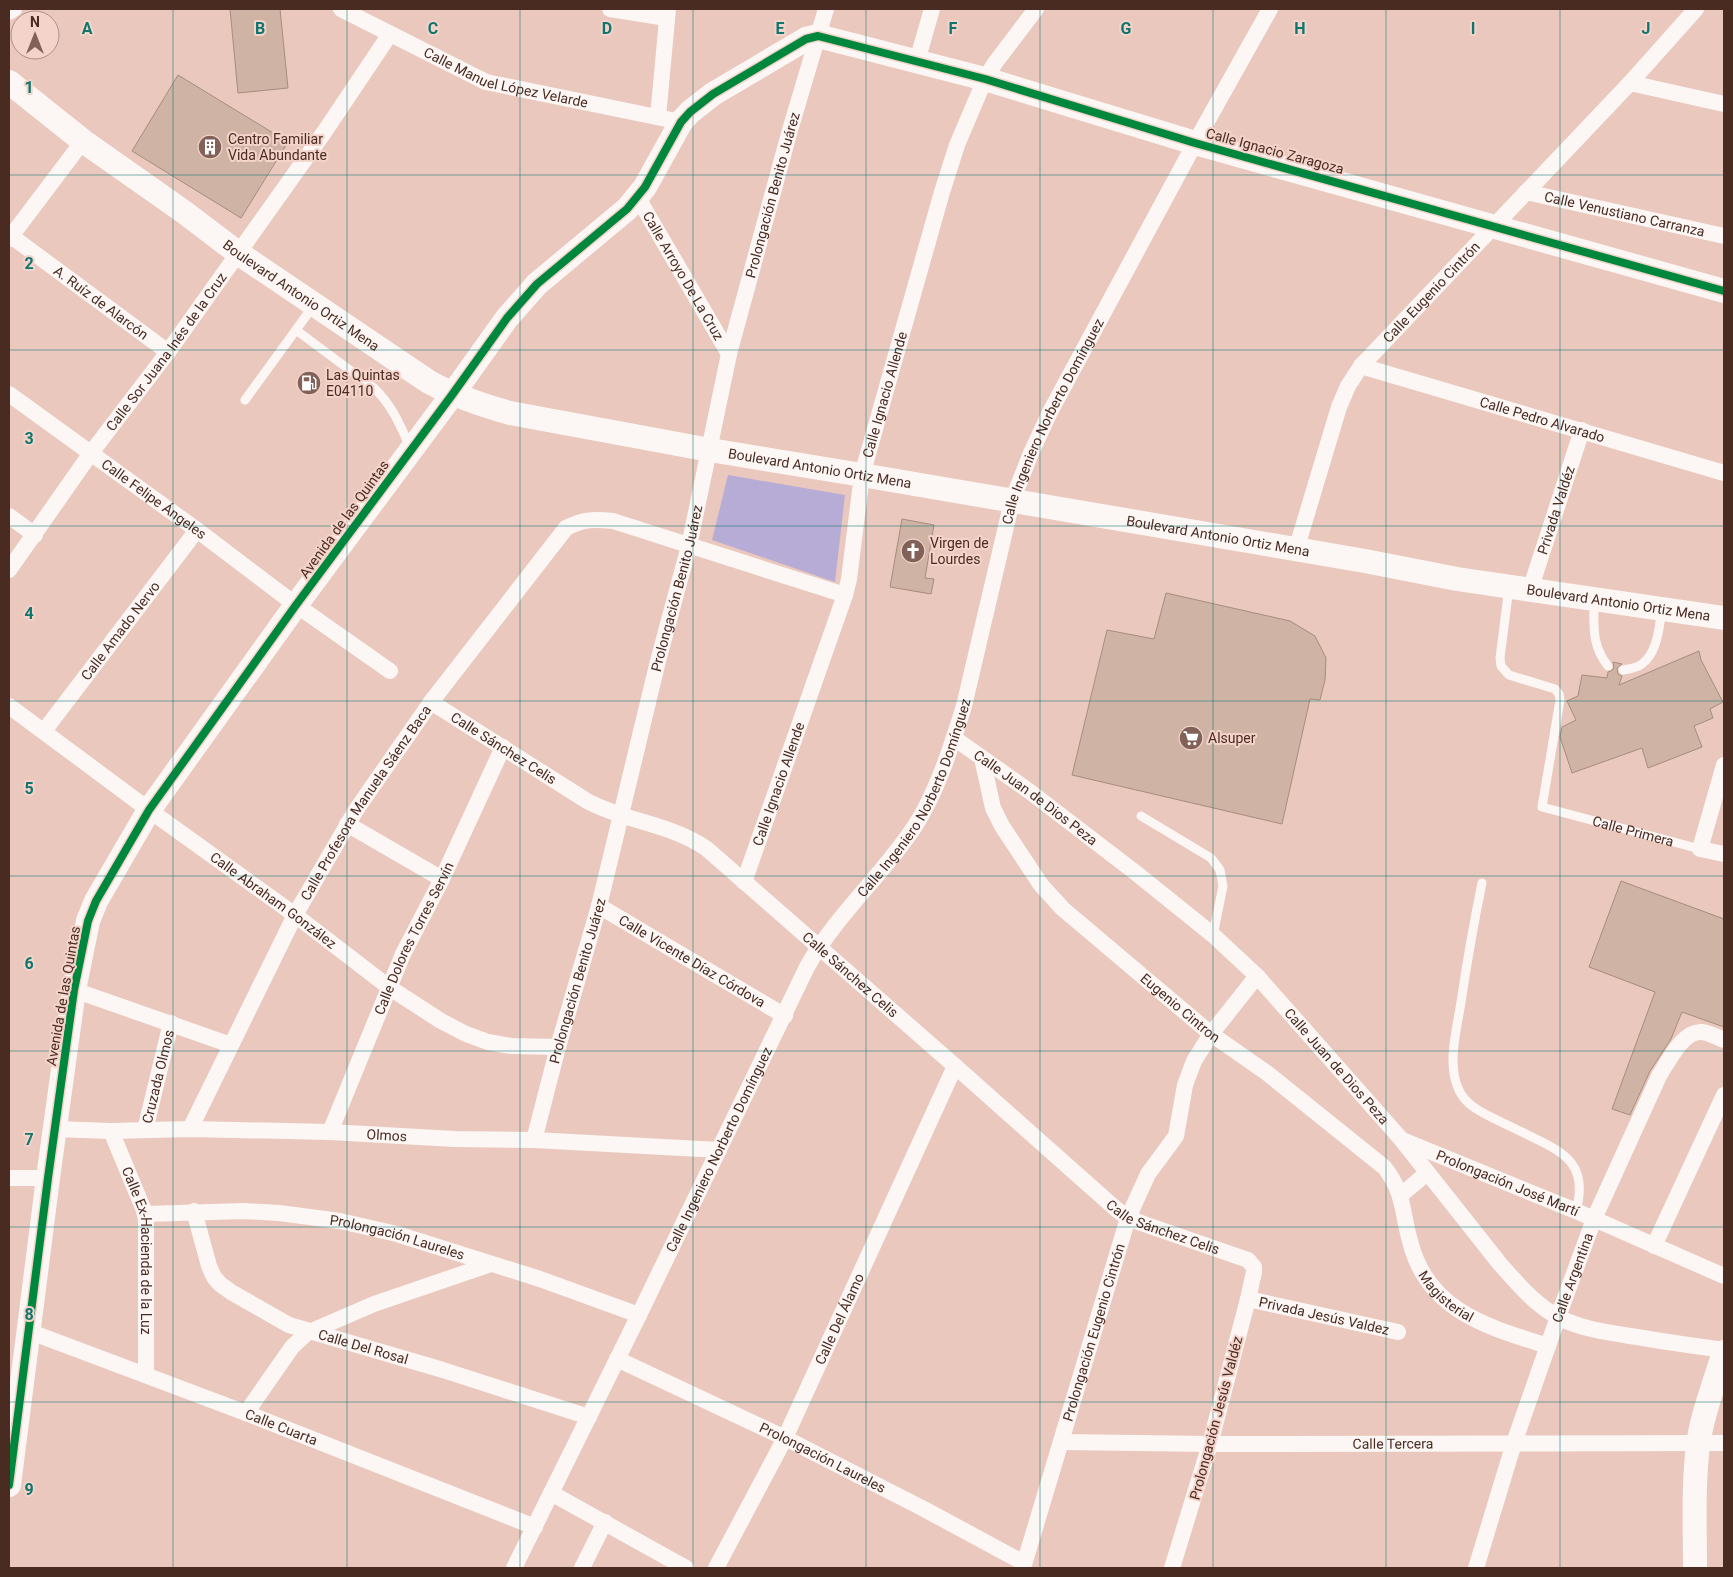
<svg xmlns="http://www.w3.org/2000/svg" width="1733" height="1577" font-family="Roboto,sans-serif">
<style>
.green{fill:#b7acd5}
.building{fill:#cfb3a5;stroke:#a78d7e}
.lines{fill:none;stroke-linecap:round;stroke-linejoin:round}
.lane{stroke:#fcf7f5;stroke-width:9}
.street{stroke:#fcf7f5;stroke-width:16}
.secondary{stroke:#fcf7f5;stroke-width:24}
.cycleway-casing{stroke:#f4d4ca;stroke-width:11}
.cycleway{stroke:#00873e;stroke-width:8}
.grid{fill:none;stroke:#0f766e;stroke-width:1;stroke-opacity:0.55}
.labels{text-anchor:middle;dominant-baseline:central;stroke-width:4;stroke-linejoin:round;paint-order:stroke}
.street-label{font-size:14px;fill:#4a2b22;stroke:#f4d4ca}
.poi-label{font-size:14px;fill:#4a2b22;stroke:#f4d4ca;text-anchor:start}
.grid-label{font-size:16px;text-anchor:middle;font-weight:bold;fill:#0f766e;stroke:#f4d4ca;stroke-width:4;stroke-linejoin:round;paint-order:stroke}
</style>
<rect width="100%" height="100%" fill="#eac8bd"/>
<path class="green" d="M 728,475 L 845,495 L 835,582 L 712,540 Z"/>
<path class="building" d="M 230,9 L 280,9 L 288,88 L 238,93 Z
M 178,75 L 288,142 L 241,218 L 132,151 Z
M 902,519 L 934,525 L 925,578 L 934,579 L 931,594 L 890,587 Z
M 1166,593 L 1290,621 L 1315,636 L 1326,658 L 1325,680 L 1320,700 L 1310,699 L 1282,824 L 1072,775 L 1107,630 L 1154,639 Z
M 1699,651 L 1701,660 L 1723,702 L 1710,709 L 1713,718 L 1694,726 L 1702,747 L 1648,768 L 1642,748 L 1572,773 L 1560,737 L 1562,727 L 1576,720 L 1567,701 L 1578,696 L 1582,675 L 1607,678 L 1608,672 L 1611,671 L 1614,668 L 1613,662 L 1622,664 L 1617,668 L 1618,674 L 1622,676 L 1619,685 Z
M 1621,881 L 1724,919 L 1724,1027 L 1682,1012 L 1671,1039 L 1650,1071 L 1630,1115 L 1612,1109 L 1655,992 L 1589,967 Z"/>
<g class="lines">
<g class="lane">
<path d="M 296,330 L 374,388 C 392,405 400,425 410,447"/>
<path d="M 245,400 L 314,305"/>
<path id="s1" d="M 1509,587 L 1500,658 L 1501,666 L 1509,675 L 1555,689 L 1559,694 L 1560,700 L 1542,807 L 1700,849"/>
<path d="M 1594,600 C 1594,625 1591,645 1608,666"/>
<path d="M 1623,670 C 1629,669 1637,668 1642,664 C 1658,652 1659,627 1662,609"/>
<path d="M 1141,816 L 1211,858 L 1220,870 L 1223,886 L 1213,935"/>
<path d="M 1482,883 C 1474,922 1467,962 1461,1002 C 1457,1029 1447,1062 1458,1088 C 1464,1103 1477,1110 1491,1117 C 1505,1124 1518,1130 1532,1137 C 1568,1154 1588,1167 1576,1211"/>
</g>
<g class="street">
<path id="s2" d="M 341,9 L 486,82 L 681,122"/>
<path d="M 610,9 L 667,18"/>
<path d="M 9,12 L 14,9"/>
<path d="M 917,61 L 932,9"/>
<path d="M 1630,83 L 1724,104"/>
<path d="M 658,117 L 668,9"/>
<path id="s3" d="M 1526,192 L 1724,236"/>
<path id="s4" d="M 638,198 L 729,354"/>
<path id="s5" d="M 11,236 L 168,352"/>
<path d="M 9,239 L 83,141"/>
<path id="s6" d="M 1361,366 L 1724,473"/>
<path id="s7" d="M 9,394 L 197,530 L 296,605 L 390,671"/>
<path d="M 9,516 L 35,535"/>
<path id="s8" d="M 1296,550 L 1339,407 L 1348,386 L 1361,366 L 1630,83 L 1696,9"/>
<path id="s9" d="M 9,570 L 91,453 L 168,352 L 325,131 L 390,34"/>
<path id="s10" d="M 1530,590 L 1582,430"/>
<path id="s11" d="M 431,702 L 587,801 C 626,822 672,824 707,849 L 955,1066 L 1116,1209 L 1128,1218 L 1144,1224 L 1248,1260 L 1254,1267 L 1254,1272 L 1248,1299 L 1210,1444 L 1172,1568"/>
<path id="s12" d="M 9,706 L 149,810 L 295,915 L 390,988 L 441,1021 L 466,1034 L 488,1042 L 511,1046 L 558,1047"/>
<path id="s13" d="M 44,731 L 197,530"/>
<path id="s14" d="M 954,738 L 1029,791 L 1136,873 L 1213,935 L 1257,976 L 1401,1139 L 1500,1264 C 1517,1283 1536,1306 1560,1318 C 1584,1330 1611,1333 1637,1337 C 1666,1342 1695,1346 1724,1350"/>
<path id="s15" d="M 982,758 L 993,808 L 1002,826 L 1041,885 L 1063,909 L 1211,1034 L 1267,1073 L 1384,1167 C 1404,1191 1402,1213 1410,1241 C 1427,1311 1488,1327 1548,1346"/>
<path d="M 1724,765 L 1700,849 L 1724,854"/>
<path d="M 347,824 L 442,879"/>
<path id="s16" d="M 744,882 L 845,595 L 849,579 L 862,475 L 942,192 L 957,145 L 985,79 L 995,63 L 1036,9"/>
<path id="s17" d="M 599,906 L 785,1016"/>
<path d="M 74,990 L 231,1045"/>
<path id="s18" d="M 55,1129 L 111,1131 L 190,1129 L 330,1132 L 455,1139 L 534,1140 L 719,1150"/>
<path id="s19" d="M 190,1129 L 295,915 L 356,810 L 431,702 L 566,528 C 584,519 594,519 613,521 L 845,595"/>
<path id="s20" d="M 145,1130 L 171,1023"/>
<path id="s21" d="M 111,1131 L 143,1208 L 146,1219 L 146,1375"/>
<path id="s22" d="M 330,1132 L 403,954 L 442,879 L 503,747"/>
<path id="s23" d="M 534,1140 L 558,1047 L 599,906 L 658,661 L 689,546 L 729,354 L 790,130 L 826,9"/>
<path id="s24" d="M 1402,1140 L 1576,1211 L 1724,1276"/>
<path d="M 9,1178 L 48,1178"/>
<path d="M 1401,1195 L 1427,1173"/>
<path id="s25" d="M 194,1211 L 209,1266 L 214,1277 L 220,1284 L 231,1292 L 289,1325 L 443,1370 L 589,1417"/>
<path id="s26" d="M 145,1214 L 244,1211 L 279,1213 L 340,1221 L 397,1234 L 540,1279 L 639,1315"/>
<path d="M 1654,1246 L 1724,1095"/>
<path id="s27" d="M 1248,1299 L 1398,1332"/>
<path id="s28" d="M 28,1331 L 246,1413 L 535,1527"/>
<path id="s29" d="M 617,1359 L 785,1438 L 924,1509 L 1024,1563"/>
<path d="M 246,1413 L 292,1347 L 307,1333 L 374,1304 L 491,1264"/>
<path id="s30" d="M 1062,1442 L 1210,1444 L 1724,1443"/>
<path d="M 551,1493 L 686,1568"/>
<path id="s31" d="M 514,1568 L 639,1315 L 807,967 C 836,915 882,876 915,826 C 938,790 951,747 964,706 L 1012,501 L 1031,453 L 1050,412 L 1195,143 L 1270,9"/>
<path d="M 582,1568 L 605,1522"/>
<path id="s32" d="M 716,1568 L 785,1438 L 955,1066"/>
<path id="s33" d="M 1023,1568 L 1128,1218 L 1148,1174 L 1176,1136 L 1185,1085 L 1194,1061 L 1211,1034 L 1257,976"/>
<path id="s34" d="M 1476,1568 L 1514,1443 L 1558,1317 L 1594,1219 L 1659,1076 C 1668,1062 1683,1030 1702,1032 C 1709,1033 1717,1037 1724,1040"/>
</g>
<g class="secondary">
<path id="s35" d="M 9,82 L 83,141 L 184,212 L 238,253 L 429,382 C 455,396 481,405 510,413 L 710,450 L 862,475 L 1365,561 L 1457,579 L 1724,618"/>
<path d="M 9,1485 L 48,1178 L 74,990 L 88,921 L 96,901 L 149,810 L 296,605 L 452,395 L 507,318 L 537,284 L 627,209 L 645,187 L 681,122 L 690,112 L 713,94 L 806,39 L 818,36 L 985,79 L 1195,143 L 1724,291"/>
<path d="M 1695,1568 C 1695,1527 1693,1486 1698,1445 C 1702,1414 1715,1382 1724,1352"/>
</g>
<g class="cycleway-casing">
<path id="cycleway" d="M 9,1485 L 48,1178 L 74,990 L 88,921 L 96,901 L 149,810 L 296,605 L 452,395 L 507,318 L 537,284 L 627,209 L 645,187 L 681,122 L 690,112 L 713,94 L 806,39 L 818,36 L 985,79 L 1195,143 L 1724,291"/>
</g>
<use href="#cycleway" class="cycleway"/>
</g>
<path class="grid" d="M 173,9 L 173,1568M 347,9 L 347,1568M 520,9 L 520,1568M 693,9 L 693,1568M 866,9 L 866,1568M 1040,9 L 1040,1568M 1213,9 L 1213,1568M 1386,9 L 1386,1568M 1560,9 L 1560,1568M 9,175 L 1724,175M 9,350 L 1724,350M 9,526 L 1724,526M 9,701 L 1724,701M 9,876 L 1724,876M 9,1051 L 1724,1051M 9,1227 L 1724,1227M 9,1402 L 1724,1402"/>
<defs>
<g id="building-disc" transform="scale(1.25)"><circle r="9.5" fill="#826258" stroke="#f4d4ca"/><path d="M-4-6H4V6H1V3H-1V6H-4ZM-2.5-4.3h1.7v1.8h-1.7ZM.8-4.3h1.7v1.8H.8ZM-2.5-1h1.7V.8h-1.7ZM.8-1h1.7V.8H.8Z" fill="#fff"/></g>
<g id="fuel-disc" transform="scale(1.25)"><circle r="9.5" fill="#826258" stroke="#f4d4ca"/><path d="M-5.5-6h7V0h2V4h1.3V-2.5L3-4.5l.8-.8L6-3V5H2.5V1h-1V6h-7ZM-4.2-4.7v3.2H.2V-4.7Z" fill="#fff"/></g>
<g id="church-disc" transform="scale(1.25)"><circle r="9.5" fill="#826258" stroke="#f4d4ca"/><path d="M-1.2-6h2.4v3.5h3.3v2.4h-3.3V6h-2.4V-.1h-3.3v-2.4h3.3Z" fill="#fff"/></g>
<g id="supermarket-disc" transform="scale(1.25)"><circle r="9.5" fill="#826258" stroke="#f4d4ca"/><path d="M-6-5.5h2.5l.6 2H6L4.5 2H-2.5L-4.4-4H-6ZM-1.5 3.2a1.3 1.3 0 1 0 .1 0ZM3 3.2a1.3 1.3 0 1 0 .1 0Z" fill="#fff"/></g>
</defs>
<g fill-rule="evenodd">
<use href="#building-disc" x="210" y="147"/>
<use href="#fuel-disc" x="309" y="383"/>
<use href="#church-disc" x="913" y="551"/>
<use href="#supermarket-disc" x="1191" y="738"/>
</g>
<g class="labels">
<g class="street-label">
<text stroke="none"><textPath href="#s2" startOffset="180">Calle Manuel López Velarde</textPath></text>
<text transform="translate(1275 151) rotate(15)">Calle Ignacio Zaragoza</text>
<text stroke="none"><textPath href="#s23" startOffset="975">Prolongación Benito Juárez</textPath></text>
<text stroke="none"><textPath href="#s3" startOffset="101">Calle Venustiano Carranza</textPath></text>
<text stroke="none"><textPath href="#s4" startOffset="90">Calle Arroyo De La Cruz</textPath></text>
<text stroke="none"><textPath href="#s8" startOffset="298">Calle Eugenio Cintrón</textPath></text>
<text stroke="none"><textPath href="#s35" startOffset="362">Boulevard Antonio Ortiz Mena</textPath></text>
<text stroke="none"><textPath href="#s5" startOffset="112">A. Ruíz de Alarcón</textPath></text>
<text stroke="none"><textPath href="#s9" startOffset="269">Calle Sor Juana Inés de la Cruz</textPath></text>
<text stroke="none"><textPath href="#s16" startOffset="509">Calle Ignacio Allende</textPath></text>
<text stroke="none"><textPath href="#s6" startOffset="189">Calle Pedro Alvarado</textPath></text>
<text stroke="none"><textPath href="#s31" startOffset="1276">Calle Ingeniero Norberto Domínguez</textPath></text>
<text stroke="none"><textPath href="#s35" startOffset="918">Boulevard Antonio Ortiz Mena</textPath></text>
<text stroke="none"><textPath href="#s7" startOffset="179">Calle Felipe Ángeles</textPath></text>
<text stroke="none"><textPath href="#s10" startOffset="84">Privada Valdéz</textPath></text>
<text transform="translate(344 519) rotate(-54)">Avenida de las Quintas</text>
<text stroke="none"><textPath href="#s35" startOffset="1322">Boulevard Antonio Ortiz Mena</textPath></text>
<text stroke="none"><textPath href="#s23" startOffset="570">Prolongación Benito Juárez</textPath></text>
<text stroke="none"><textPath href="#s35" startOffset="1728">Boulevard Antonio Ortiz Mena</textPath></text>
<text stroke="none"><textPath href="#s13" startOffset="126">Calle Amado Nervo</textPath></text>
<text stroke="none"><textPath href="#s11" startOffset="86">Calle Sánchez Celis</textPath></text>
<text stroke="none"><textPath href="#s16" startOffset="104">Calle Ignacio Allende</textPath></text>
<text stroke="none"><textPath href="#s31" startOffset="871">Calle Ingeniero Norberto Domínguez</textPath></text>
<text stroke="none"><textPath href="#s14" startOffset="101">Calle Juan de Dios Peza</textPath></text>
<text stroke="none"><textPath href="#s19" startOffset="371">Calle Profesora Manuela Sáenz Baca</textPath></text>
<text stroke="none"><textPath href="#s1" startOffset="355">Calle Primera</textPath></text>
<text stroke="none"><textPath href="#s12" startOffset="328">Calle Abraham González</textPath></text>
<text stroke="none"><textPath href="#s22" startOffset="211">Calle Dolores Torres Servín</textPath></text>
<text stroke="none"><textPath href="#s17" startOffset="108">Calle Vicente Díaz Córdova</textPath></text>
<text stroke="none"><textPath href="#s11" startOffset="505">Calle Sánchez Celis</textPath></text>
<text stroke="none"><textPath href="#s23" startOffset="165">Prolongación Benito Juárez</textPath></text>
<text transform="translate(63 996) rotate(-80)">Avenida de las Quintas</text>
<text stroke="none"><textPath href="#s15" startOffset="328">Eugenio Cintron</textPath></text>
<text stroke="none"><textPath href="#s14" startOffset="506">Calle Juan de Dios Peza</textPath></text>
<text stroke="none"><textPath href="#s20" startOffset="55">Cruzada Olmos</textPath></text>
<text stroke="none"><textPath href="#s18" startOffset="332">Olmos</textPath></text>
<text stroke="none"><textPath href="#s31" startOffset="466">Calle Ingeniero Norberto Domínguez</textPath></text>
<text stroke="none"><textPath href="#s24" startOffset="114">Prolongación José Martí</textPath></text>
<text stroke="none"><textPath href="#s11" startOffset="910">Calle Sánchez Celis</textPath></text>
<text stroke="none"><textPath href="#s26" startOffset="255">Prolongación Laureles</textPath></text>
<text stroke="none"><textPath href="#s21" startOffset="125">Calle Ex-Hacienda de la Luz</textPath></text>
<text stroke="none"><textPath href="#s34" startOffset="306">Calle Argentina</textPath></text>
<text stroke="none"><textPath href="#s15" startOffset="734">Magisterial</textPath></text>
<text stroke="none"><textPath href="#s27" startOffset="78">Privada Jesús Valdez</textPath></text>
<text stroke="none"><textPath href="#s32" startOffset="278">Calle Del Álamo</textPath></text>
<text stroke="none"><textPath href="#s33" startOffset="246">Prolongación Eugenio Cintrón</textPath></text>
<text stroke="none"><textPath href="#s25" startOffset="236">Calle Del Rosal</textPath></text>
<text transform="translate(1216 1418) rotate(-75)">Prolongación Jesús Valdéz</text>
<text stroke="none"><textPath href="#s28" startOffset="271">Calle Cuarta</textPath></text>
<text stroke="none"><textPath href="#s30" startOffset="331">Calle Tercera</textPath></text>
<text stroke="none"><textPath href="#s29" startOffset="228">Prolongación Laureles</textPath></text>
</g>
<g class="poi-label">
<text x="228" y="139">Centro Familiar<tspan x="228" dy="16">Vida Abundante</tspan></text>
<text x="326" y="375">Las Quintas<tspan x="326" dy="16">E04110</tspan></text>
<text x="930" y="543">Virgen de<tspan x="930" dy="16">Lourdes</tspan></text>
<text x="1208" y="738">Alsuper</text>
</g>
</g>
<g class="grid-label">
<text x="87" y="34">A</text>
<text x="260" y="34">B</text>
<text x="433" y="34">C</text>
<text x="607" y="34">D</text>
<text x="780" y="34">E</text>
<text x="953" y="34">F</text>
<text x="1126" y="34">G</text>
<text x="1300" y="34">H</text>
<text x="1473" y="34">I</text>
<text x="1646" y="34">J</text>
<text x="29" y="93">1</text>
<text x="29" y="269">2</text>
<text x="29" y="444">3</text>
<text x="29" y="619">4</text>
<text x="29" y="794">5</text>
<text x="29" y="969">6</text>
<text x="29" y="1145">7</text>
<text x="29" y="1320">8</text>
<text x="29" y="1495">9</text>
</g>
<rect width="1733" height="1577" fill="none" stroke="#4a2b22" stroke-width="20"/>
<g transform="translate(35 35)"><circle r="24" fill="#f4d4ca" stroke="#b09087"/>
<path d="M0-4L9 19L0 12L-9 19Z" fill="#826258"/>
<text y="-8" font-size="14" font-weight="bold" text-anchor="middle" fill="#4a2b22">N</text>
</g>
</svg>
